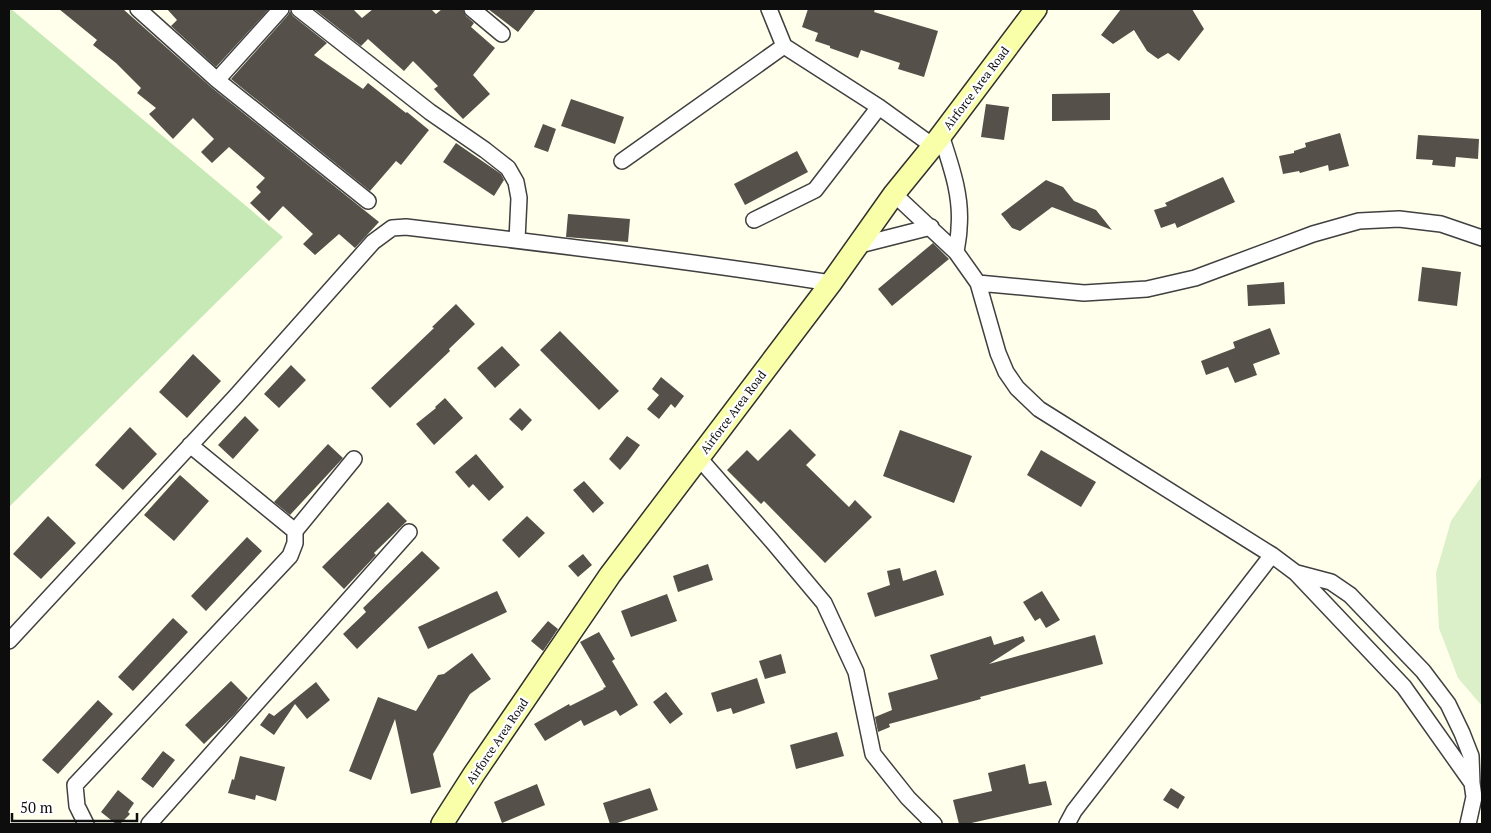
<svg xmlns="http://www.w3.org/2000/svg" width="1491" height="833" font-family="'PT Serif',serif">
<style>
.green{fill:#c7e9b6}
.pitch{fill:#dbf0c8}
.building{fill:#555049}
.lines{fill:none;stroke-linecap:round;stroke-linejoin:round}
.street-casing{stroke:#404040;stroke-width:18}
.secondary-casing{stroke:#2f2f2f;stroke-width:24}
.street{stroke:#fff;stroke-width:15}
.secondary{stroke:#f9ffa8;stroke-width:21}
.labels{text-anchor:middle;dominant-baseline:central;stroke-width:5;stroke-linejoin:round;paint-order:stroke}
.street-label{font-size:12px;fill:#0d0d0d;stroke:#fff}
</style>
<rect width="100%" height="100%" fill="#ffffec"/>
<path class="green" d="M 9,9 L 11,9 L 283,237 L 9,507 Z"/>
<path class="pitch" d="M 1482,476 L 1482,706 L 1458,678 L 1439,628 L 1436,573 L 1451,521 Z"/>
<path class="building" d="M 59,9 L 123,9 L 211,87 L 379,222 L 355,248 L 339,234 L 315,255 L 303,244 L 313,234 L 283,206 L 269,221 L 250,203 L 261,192 L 256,187 L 265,178 L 229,147 L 212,163 L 201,152 L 214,139 L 193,118 L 173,139 L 149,114 L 156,108 L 137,93 L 141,88 L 116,63 L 93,45 L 97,40 Z
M 167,9 L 269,9 L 216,67 L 171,26 L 177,20 Z
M 314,9 L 353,9 L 362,18 L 373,9 L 431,9 L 436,14 L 442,9 L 463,9 L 466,16 L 474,23 L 471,27 L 495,48 L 473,75 L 490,94 L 463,119 L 434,89 L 438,86 L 413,61 L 404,71 L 368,39 L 361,46 Z
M 488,9 L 536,9 L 518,32 Z
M 808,9 L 875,9 L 874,12 L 938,31 L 924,77 L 898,69 L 900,63 L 861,50 L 858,58 L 830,48 L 830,46 L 815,41 L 818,33 L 802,27 Z
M 1121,9 L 1192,9 L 1204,29 L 1179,61 L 1168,53 L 1158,59 L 1147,51 L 1134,30 L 1113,44 L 1101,35 Z
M 290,11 L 293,16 L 327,43 L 314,55 L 363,89 L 368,83 L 406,113 L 407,112 L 429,130 L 401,165 L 396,161 L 370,191 L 231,79 L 288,15 Z
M 1110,93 L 1110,120 L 1052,121 L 1052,94 Z
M 571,99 L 624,117 L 615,144 L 561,126 Z
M 986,104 L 1009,107 L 1004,140 L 981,137 Z
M 543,124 L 556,129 L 548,152 L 534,147 Z
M 1340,133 L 1349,166 L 1329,171 L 1328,165 L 1300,173 L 1299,171 L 1283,174 L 1279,156 L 1294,153 L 1294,151 L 1306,147 L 1305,143 Z
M 1418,135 L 1479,139 L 1478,159 L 1456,157 L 1455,167 L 1432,165 L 1433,160 L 1416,159 Z
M 456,143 L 501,174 L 504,180 L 494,196 L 443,162 Z
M 797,151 L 808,172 L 745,205 L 734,184 Z
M 1223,177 L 1235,202 L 1177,228 L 1175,223 L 1161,228 L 1154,210 L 1167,206 L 1165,203 Z
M 1046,180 L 1063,187 L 1074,201 L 1096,210 L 1112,230 L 1052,207 L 1020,231 L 1012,228 L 1001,214 Z
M 568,214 L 630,219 L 628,242 L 566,237 Z
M 933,243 L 949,259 L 892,306 L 878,289 Z
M 1422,267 L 1461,272 L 1457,306 L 1418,301 Z
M 1284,282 L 1285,304 L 1248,306 L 1247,285 Z
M 456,304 L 475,324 L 449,349 L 450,351 L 390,408 L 371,388 L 434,328 L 432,327 Z
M 1270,328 L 1280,354 L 1253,364 L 1257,375 L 1235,383 L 1228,367 L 1206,375 L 1201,361 L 1235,348 L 1233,342 Z
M 560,331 L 619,391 L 599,410 L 540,350 Z
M 502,346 L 520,365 L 495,388 L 477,368 Z
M 193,354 L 221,381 L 187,418 L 159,392 Z
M 291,365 L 306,380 L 279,408 L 264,394 Z
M 661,377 L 684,396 L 675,408 L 671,404 L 659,419 L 647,409 L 659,395 L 652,389 Z
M 445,398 L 463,418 L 434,445 L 416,424 L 436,408 L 435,407 Z
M 520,408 L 532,420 L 522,431 L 509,419 Z
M 245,416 L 259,430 L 233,459 L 218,445 Z
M 130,427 L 157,454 L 123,490 L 95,465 Z
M 790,429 L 816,455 L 806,465 L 849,507 L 855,500 L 872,517 L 825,563 L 764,501 L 761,504 L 727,470 L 747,450 L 758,461 Z
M 900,430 L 972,456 L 954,503 L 883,476 Z
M 627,436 L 640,445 L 628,461 L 620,470 L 609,459 Z
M 328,444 L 343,458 L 290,515 L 274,502 Z
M 1041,450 L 1096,482 L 1081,507 L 1027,475 Z
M 476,454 L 504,487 L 489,501 L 473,484 L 469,488 L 455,472 Z
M 180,475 L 209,501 L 174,541 L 144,515 Z
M 584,481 L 604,503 L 593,513 L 573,490 Z
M 388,502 L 407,521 L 374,553 L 376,555 L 344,589 L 322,567 Z
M 48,516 L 76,543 L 41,579 L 13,554 Z
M 527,516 L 545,533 L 519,558 L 502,540 Z
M 247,537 L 262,551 L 206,611 L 191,596 Z
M 422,551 L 440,568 L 357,649 L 343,634 L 366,612 L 363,608 Z
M 583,554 L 592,565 L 578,577 L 568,566 Z
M 708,564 L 713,580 L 678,592 L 673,576 Z
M 900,568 L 903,581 L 936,570 L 944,595 L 875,617 L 867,593 L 890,585 L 887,571 Z
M 497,591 L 507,612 L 428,649 L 418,627 Z
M 1042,591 L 1060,620 L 1046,628 L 1040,618 L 1035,621 L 1023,602 Z
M 667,594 L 677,621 L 631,637 L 621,611 Z
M 173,618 L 188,632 L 133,691 L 118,677 Z
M 548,621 L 558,629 L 543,651 L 531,641 Z
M 599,632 L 615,659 L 612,661 L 638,705 L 620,716 L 616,710 L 584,726 L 581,720 L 545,741 L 534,724 L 569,704 L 570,706 L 604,689 L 603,688 L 606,687 L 580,642 Z
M 1095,635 L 1103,664 L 980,697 L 981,699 L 889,724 L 890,727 L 878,732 L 875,717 L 892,710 L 888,693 L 938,679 L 930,655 L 991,636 L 994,645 L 1023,636 L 1025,641 L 989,664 Z
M 472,653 L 491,679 L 470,694 L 433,754 L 441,787 L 411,794 L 395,719 L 371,780 L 349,771 L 378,697 L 416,711 L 438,675 L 444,674 Z
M 781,654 L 786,673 L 765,679 L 759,661 Z
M 757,678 L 765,703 L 733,714 L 731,708 L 717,712 L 711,693 Z
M 231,681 L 248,698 L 234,715 L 204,744 L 185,725 Z
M 316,682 L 330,700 L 307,719 L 295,704 L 274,735 L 260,725 L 269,713 L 274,716 Z
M 666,692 L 683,714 L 670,724 L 653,702 Z
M 98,700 L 113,714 L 58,774 L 42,760 Z
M 837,732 L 844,756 L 796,769 L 790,745 Z
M 163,751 L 175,760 L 153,788 L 141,779 Z
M 240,756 L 285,767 L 276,801 L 256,795 L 255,800 L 228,793 L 232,779 L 234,780 Z
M 1025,764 L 1029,784 L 1046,781 L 1052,805 L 967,824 L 959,824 L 953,800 L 992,791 L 988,773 Z
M 537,784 L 545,805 L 502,823 L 494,802 Z
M 650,788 L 658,810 L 614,824 L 610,824 L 603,803 Z
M 1171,788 L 1185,797 L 1178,809 L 1163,800 Z
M 118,790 L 134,803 L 128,812 L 130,814 L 120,824 L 116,824 L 101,812 Z"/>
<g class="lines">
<g class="street-casing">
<path id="street" d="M 138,9 L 217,80 L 368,201
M 299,9 L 430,112 L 485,150 L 508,168 L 516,182 L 519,198 L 517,240
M 472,9 L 502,34
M 769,9 L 784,46 L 879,107 L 933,146
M 217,80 L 281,9
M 941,135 C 951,166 962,196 959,228 C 959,236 957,244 956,252
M 622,161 L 784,46
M 894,194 L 956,252 L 978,283 L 998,353 L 1006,372 L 1017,388 L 1039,409 L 1272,555 L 1296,573 L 1404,687 L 1472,783
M 754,220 L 815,190 L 879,107
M 856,246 L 931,227
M 978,283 L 1084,293 L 1147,289 L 1195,278 L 1313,234 L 1359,221 L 1399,219 L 1441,224 L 1482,238
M 699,458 L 772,541 L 824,603 L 856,672 L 873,754 L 908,798 L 934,824
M 295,531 L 354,459
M 1297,573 L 1331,582 L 1350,595 L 1423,671 L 1448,704 L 1462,733 L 1471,756 L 1472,783 L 1474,797 L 1468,824
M 9,641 L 236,396 L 373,242 L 392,228 L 406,227 C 548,244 690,261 831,283
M 86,824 L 77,806 L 75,785 L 290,556 L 295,543 L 295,531 L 190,445
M 149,824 L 409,532
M 1067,824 L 1074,811 L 1272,555"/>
</g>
<g class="secondary-casing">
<path id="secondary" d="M 442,824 L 474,774 L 610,575 L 831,283 L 894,194 L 933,146 L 1036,9"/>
</g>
<use href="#street" class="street"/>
<use href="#secondary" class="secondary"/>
</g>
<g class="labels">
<g class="street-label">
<text transform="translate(976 88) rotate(-53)">Airforce Area Road</text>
<text transform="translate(733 412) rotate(-53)">Airforce Area Road</text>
<text transform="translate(497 741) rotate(-56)">Airforce Area Road</text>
</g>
</g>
<rect width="1491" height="833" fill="none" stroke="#0d0d0d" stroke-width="20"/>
<path d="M12 813v8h125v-8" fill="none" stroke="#0d0d0d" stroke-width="2.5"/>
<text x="20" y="813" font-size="15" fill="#0d0d0d" stroke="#ffffff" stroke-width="4" paint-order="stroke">50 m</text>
</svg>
